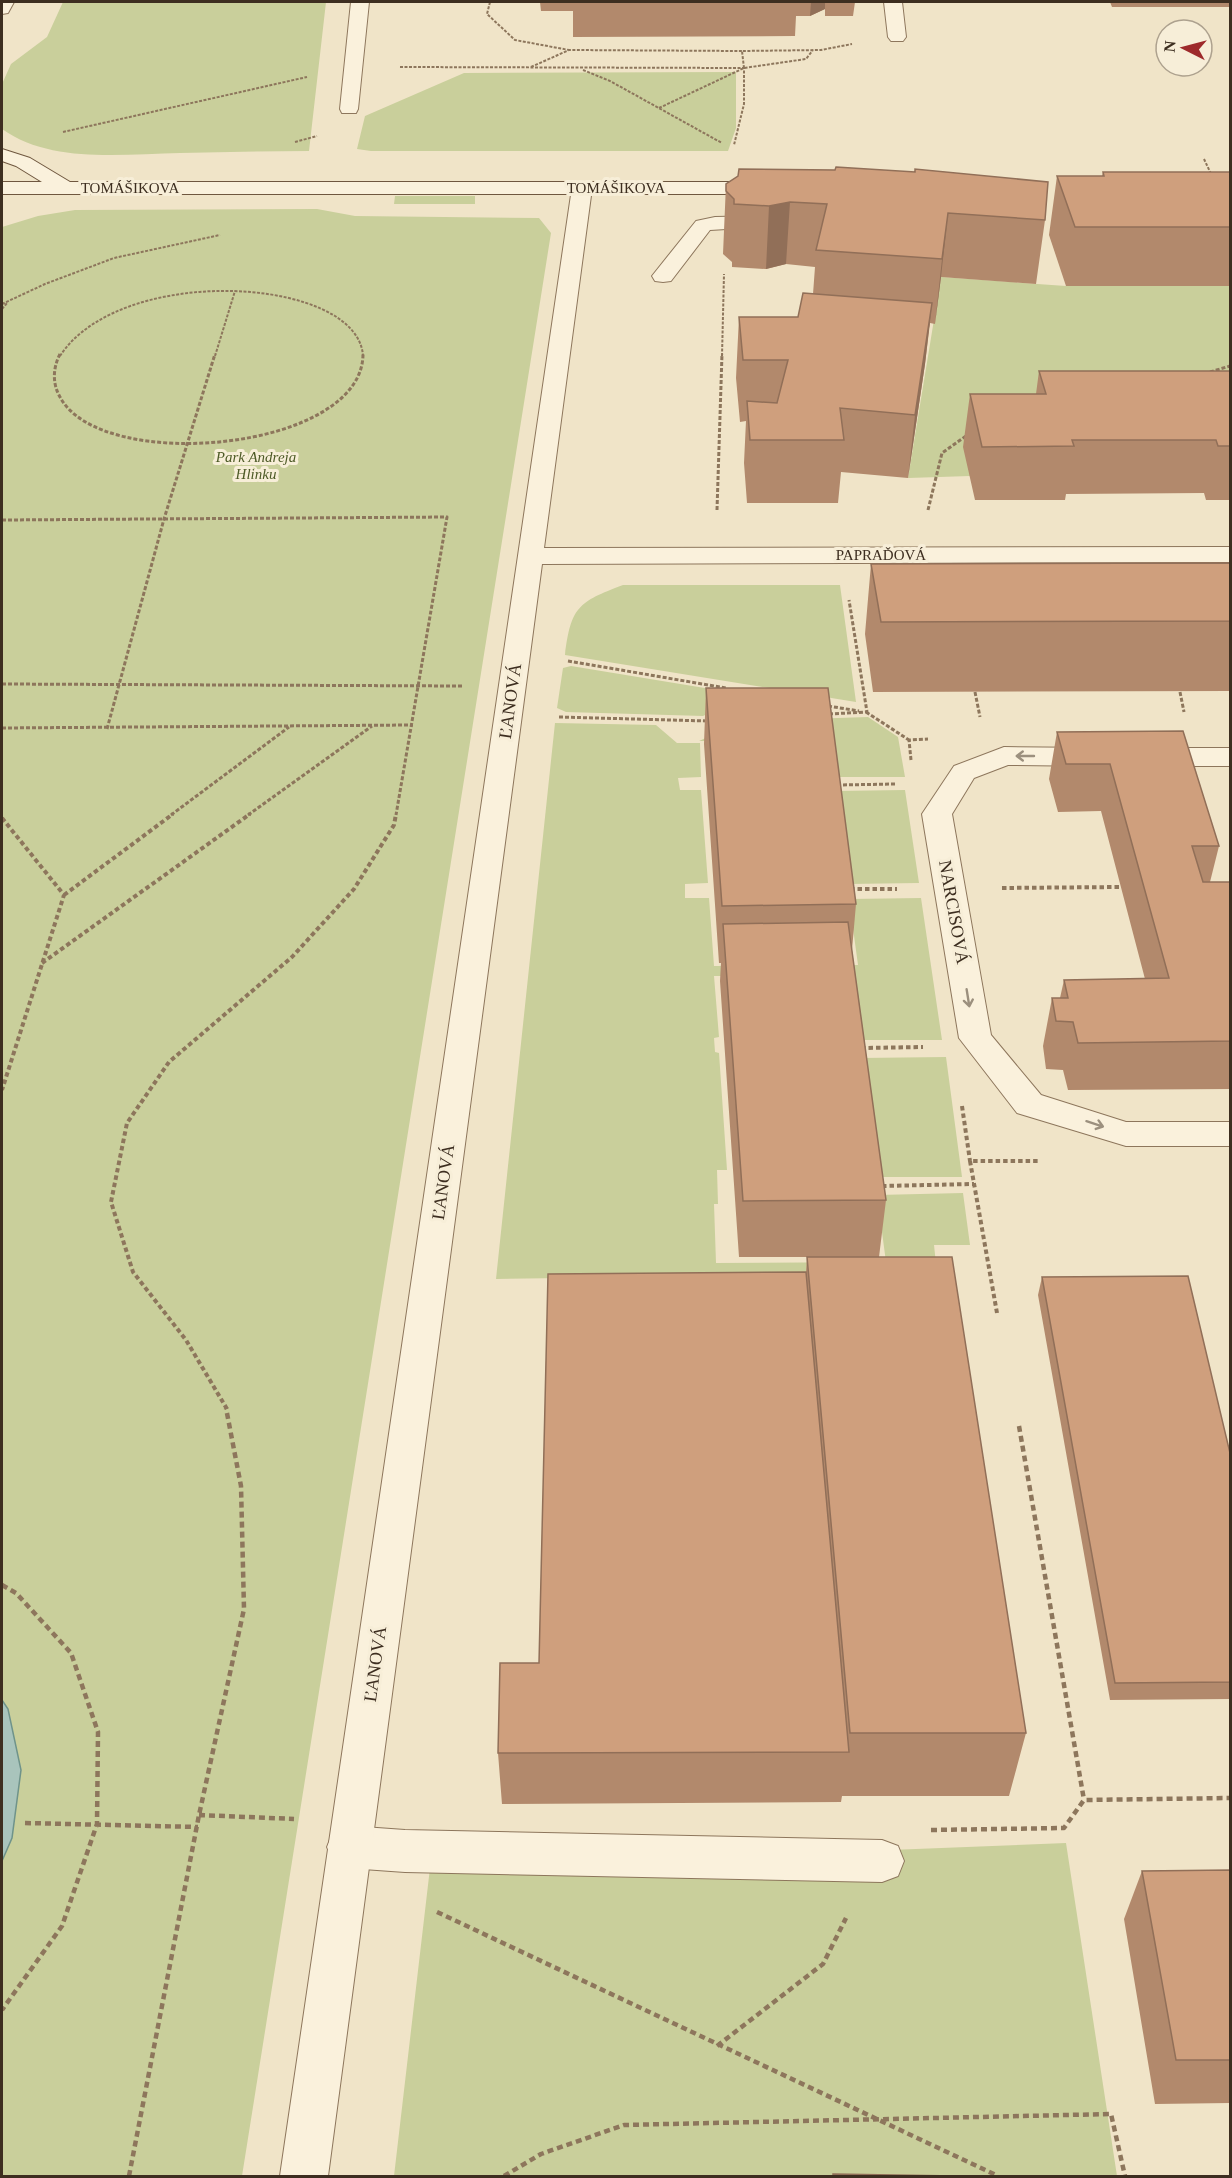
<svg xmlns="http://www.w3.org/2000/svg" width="1232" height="2178" font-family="'Times New Roman',serif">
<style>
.green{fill:#c9cf9b}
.water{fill:#a9c4bc;stroke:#6f938a;stroke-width:1.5}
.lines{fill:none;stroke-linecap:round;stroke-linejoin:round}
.service-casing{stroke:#8d765c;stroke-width:2}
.minor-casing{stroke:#8d765c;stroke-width:2}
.tertiary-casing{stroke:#8d765c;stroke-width:2}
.secondary-casing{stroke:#6f573f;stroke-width:2}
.path-far3{stroke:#8d765c;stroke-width:2;stroke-dasharray:3 1.5;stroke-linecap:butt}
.path-far2{stroke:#8d765c;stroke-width:3;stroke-dasharray:4 2;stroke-linecap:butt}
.path-far1{stroke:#8d765c;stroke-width:4;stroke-dasharray:4.5 3;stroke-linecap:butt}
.path{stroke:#8d765c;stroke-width:4.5;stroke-dasharray:6 4;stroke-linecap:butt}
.service{fill:#faf1dc;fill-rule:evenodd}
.minor{fill:#faf1dc;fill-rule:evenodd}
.tertiary{fill:#faf1dc;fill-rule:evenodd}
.secondary{fill:#faf1dc;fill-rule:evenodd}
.wall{fill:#b2896c}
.shaded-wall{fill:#916f58}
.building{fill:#cf9f7d;stroke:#916f58;stroke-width:1.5}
.oneway{stroke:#9c907e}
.labels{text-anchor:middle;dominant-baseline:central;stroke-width:6;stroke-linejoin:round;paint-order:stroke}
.far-street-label{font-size:15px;fill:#3d2e20;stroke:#f7eed8}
.far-park-label{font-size:15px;font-style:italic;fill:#4d5a26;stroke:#f7eed8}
.street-label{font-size:18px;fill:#3d2e20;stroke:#f7eed8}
</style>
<rect width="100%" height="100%" fill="#f0e4c8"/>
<path class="green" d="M 63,2 L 326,2 L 309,151 C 266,151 223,152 180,153 C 123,154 51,164 2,129 L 2,84 L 11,64 L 47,37 Z
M 736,72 L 736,128 L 728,151 L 371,151 L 357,149 L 365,116 L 464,73 Z
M 395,196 L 475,196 L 475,204 L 394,204 Z
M 317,209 L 355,216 L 539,218 L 551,233 L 242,2176 L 2,2176 L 2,227 L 38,216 L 75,210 Z
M 941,277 L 1066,286 L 1230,286 L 1230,423 L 970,476 L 908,478 Z
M 623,585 L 840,585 L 856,702 L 565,655 C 571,607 578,602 623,585 Z
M 571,666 L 809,705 L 721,708 L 703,716 L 566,712 L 557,708 L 563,668 Z
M 868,717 L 898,737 L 905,777 L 834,777 L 828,740 L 699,741 L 743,721 Z
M 555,723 L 656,725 L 677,743 L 700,743 L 701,777 L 678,778 L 680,790 L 701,790 L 708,883 L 685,884 L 685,898 L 709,898 L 714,966 L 858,965 L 849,899 L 921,898 L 942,1040 L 860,1040 L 848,975 L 714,976 L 719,1037 L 714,1038 L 715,1052 L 719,1053 L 727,1170 L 717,1170 L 718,1204 L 714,1204 L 716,1263 L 886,1262 L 877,1195 L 963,1193 L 970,1245 L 934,1245 L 937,1273 L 496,1279 Z
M 905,790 L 919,883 L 848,884 L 835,791 Z
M 946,1057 L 962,1177 L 879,1177 L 860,1058 Z
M 1066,1843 L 1117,2176 L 394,2176 L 430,1868 Z"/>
<path class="water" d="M 2,1700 L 8,1709 L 21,1770 L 12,1838 L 2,1861 Z"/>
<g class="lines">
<g class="service-casing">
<path id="service" d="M 351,2 L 369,2 L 358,109 L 356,113 L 342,113 L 340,109 Z
M 884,2 L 902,2 L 906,37 L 903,41 L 891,41 L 888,37 Z
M 770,216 L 777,218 L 780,222 L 777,226 L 710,230 L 671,281 L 663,282 L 655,281 L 652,276 L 696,221 L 715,217 Z
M 349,1826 L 405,1830 L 882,1840 L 898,1846 L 904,1861 L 898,1876 L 882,1882 L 405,1872 L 349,1868 L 333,1862 L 327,1847 L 333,1832 Z"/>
</g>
<g class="minor-casing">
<path id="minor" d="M 582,182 L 589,184 L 592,188 L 544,548 L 1230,547 L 1230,562 L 542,564 L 328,2176 L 280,2176 L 572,188 L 575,184 Z
M 1004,747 L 1097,748 L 1107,751 L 1111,757 L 1107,763 L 1097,766 L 1008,765 L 974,778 L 952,814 L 991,1035 L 1041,1095 L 1126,1122 L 1230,1122 L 1230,1146 L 1126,1146 L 1017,1113 L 959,1038 L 922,814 L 954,766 Z
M 1145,748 L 1230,748 L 1230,766 L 1145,766 L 1135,763 L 1131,757 L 1135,751 Z"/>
</g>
<g class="tertiary-casing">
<path id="tertiary" d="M 2,2 L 14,2 L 8,13 L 2,14 Z"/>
</g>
<g class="secondary-casing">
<path id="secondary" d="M 2,149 L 30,158 L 70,182 L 770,182 L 777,184 L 780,188 L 777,192 L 770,194 L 2,194 L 2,182 L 42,182 L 16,166 L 2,161 Z"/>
</g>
<path class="path-far3" d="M 490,2 L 487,14 L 515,40 L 569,50
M 400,67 L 744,68 L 744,104 L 734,145
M 531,67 L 569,50 L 742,51
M 744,68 L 742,51 L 821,50 L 852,44
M 583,70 L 610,81 L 722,143
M 659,108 L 744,68 L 806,59 L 813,50
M 63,132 L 307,77
M 295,142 L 317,136
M 1204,159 L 1212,176
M 2,304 L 45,284 L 114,258 L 220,235
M 2,309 L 7,303
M 60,356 C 107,283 266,274 335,316 C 349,325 362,338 363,356
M 215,356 L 235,291
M 722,356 L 724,274"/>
<path class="path-far2" d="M 60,354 C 53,368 52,383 60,397 C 101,475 363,451 363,354
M 1210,372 L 1230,366
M 717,510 L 722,354
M 928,510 L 942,453 L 966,436
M 2,520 L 447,517 L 396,815
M 568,661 L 726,688
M 2,684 L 462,686
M 975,692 L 980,717
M 1180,692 L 1184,712
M 828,706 L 859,711
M 866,712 L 909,740
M 829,714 L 867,712 L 849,600
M 559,717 L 708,721
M 2,728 L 413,725
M 107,729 L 164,519 L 215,354
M 911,760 L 909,740 L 928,739
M 837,785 L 896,784
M 171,815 L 289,727
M 248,815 L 372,726"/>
<path class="path-far1" d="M 2,818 L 64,895 L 2,1090
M 1002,888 L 1121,887
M 850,889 L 897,889
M 64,895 L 173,814
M 42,963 L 250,814
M 861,1048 L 923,1047
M 962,1106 L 970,1161
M 882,1186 L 974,1184
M 997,1313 L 970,1161 L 1038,1161
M 227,1409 L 186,1340 L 133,1272 L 111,1202 L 127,1123 L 169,1062 L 292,957 L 354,889 L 394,825 L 396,814"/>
<path class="path" d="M 1019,1426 L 1084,1800
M 2,1585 L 16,1593 L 71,1653 L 98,1732 L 97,1824 L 62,1926 L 2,2010
M 199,1815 L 294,1819
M 25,1823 L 198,1827
M 931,1830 L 1064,1828 L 1084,1800 L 1230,1798
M 437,1912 L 998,2176
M 717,2046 L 823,1964 L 846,1918
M 129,2176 L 199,1815 L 244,1609 L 241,1486 L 226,1408
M 504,2176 L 541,2154 L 624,2125 L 1111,2114 L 1125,2176"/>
<use href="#service" class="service"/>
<use href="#minor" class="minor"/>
<use href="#tertiary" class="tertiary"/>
<use href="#secondary" class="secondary"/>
</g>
<path class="wall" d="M 540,2 L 855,2 L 853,16 L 825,16 L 825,9 L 810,16 L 796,16 L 795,36 L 573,37 L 573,11 L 541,11 Z
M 1110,2 L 1230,2 L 1230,7 L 1112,7 Z
M 1103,172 L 1230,172 L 1230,286 L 1066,286 L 1049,235 L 1057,176 L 1102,176 Z
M 726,184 L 1045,220 L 1036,284 L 941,277 L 935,324 L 930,323 L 925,364 L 908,478 L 841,472 L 838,503 L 747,503 L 744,463 L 746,421 L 740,422 L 736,378 L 739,317 L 798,317 L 813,294 L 815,267 L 786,264 L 766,269 L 732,267 L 732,262 L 723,254 Z
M 1039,371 L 1230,371 L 1230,500 L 1206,500 L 1204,493 L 1066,494 L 1065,500 L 975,500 L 963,447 L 970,394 L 1036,394 Z
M 1230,563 L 1230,691 L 873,692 L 865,634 L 871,564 Z
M 706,688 L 856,904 L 852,950 L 886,1200 L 879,1257 L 739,1257 L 720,981 L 721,963 L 719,963 L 704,744 Z
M 1183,731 L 1219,846 L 1210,882 L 1230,882 L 1230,1089 L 1068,1090 L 1063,1070 L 1046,1069 L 1043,1046 L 1052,998 L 1060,998 L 1064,980 L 1145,979 L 1101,811 L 1058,812 L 1049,779 L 1057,732 Z
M 807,1257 L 1026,1733 L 1009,1796 L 842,1796 L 841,1802 L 502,1804 L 498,1753 L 539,1663 L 806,1272 Z
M 1042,1277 L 1230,1453 L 1230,1699 L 1110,1700 L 1038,1295 Z
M 1230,1870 L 1230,2103 L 1155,2104 L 1124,1919 L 1142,1871 Z"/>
<path class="shaded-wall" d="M 811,2 L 825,2 L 825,9 L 810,16 Z
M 790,202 L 786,264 L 766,269 L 769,206 Z
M 948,213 L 941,277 L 935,324 L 942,259 Z
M 932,303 L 925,364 L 908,478 L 915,415 Z"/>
<path class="building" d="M 836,167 L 915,172 L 915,169 L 1048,182 L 1045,220 L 948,213 L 942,259 L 816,250 L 827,204 L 790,202 L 769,206 L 734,204 L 734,199 L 726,191 L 726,184 L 738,176 L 739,169 L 835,170 Z
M 1103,172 L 1230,172 L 1230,227 L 1075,227 L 1057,176 L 1104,176 Z
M 803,293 L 932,303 L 915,415 L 840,408 L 844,440 L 750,440 L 747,401 L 777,403 L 788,360 L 743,360 L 739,317 L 798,317 Z
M 1039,371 L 1230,371 L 1230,446 L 1218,446 L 1216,440 L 1072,440 L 1074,446 L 982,447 L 970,394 L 1046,394 Z
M 1230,563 L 1230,621 L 881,622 L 871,564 Z
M 706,688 L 828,688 L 856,904 L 722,906 Z
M 1183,731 L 1219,846 L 1192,846 L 1203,882 L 1230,882 L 1230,1041 L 1078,1043 L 1073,1022 L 1056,1021 L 1052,998 L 1068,998 L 1064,980 L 1169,978 L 1110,764 L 1066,764 L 1057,732 Z
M 848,922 L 886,1200 L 743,1201 L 723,924 Z
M 807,1257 L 952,1257 L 1026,1733 L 850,1733 Z
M 806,1272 L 849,1752 L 498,1753 L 500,1663 L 539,1663 L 548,1274 Z
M 1188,1276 L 1230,1453 L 1230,1682 L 1115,1683 L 1042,1277 Z
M 1230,1870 L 1230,2060 L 1176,2060 L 1142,1871 Z
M 833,2174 L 956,2176 L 833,2176 Z"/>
<defs><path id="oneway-shaft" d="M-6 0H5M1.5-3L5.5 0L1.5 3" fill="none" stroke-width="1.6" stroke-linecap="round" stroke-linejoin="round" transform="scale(1.5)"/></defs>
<g class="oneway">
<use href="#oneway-shaft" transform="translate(1025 756) rotate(-180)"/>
<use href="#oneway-shaft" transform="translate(968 998) rotate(81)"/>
<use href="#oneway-shaft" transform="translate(1095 1124) rotate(18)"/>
</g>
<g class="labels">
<g class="far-street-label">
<text x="130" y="188">TOMÁŠIKOVA</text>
<text x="616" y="188">TOMÁŠIKOVA</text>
<text x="881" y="555">PAPRAĎOVÁ</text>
</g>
<g class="far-park-label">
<text x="256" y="457">Park Andreja<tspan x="256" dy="17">Hlinku</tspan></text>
</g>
<g class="street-label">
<text transform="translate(510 701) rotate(-82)">ĽANOVÁ</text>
<text transform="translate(954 912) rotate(80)">NARCISOVÁ</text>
<text transform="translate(443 1182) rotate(-82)">ĽANOVÁ</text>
<text transform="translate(375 1664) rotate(-82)">ĽANOVÁ</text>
</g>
</g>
<rect width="1232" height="2178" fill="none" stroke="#3d2e20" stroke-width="6"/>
<g transform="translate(1184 48) rotate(276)"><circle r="28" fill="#f7eed8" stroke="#ada18e" stroke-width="1.5"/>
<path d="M0-4.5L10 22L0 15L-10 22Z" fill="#9e2a2b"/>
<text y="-9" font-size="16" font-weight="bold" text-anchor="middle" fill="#3d2e20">N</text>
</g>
</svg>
